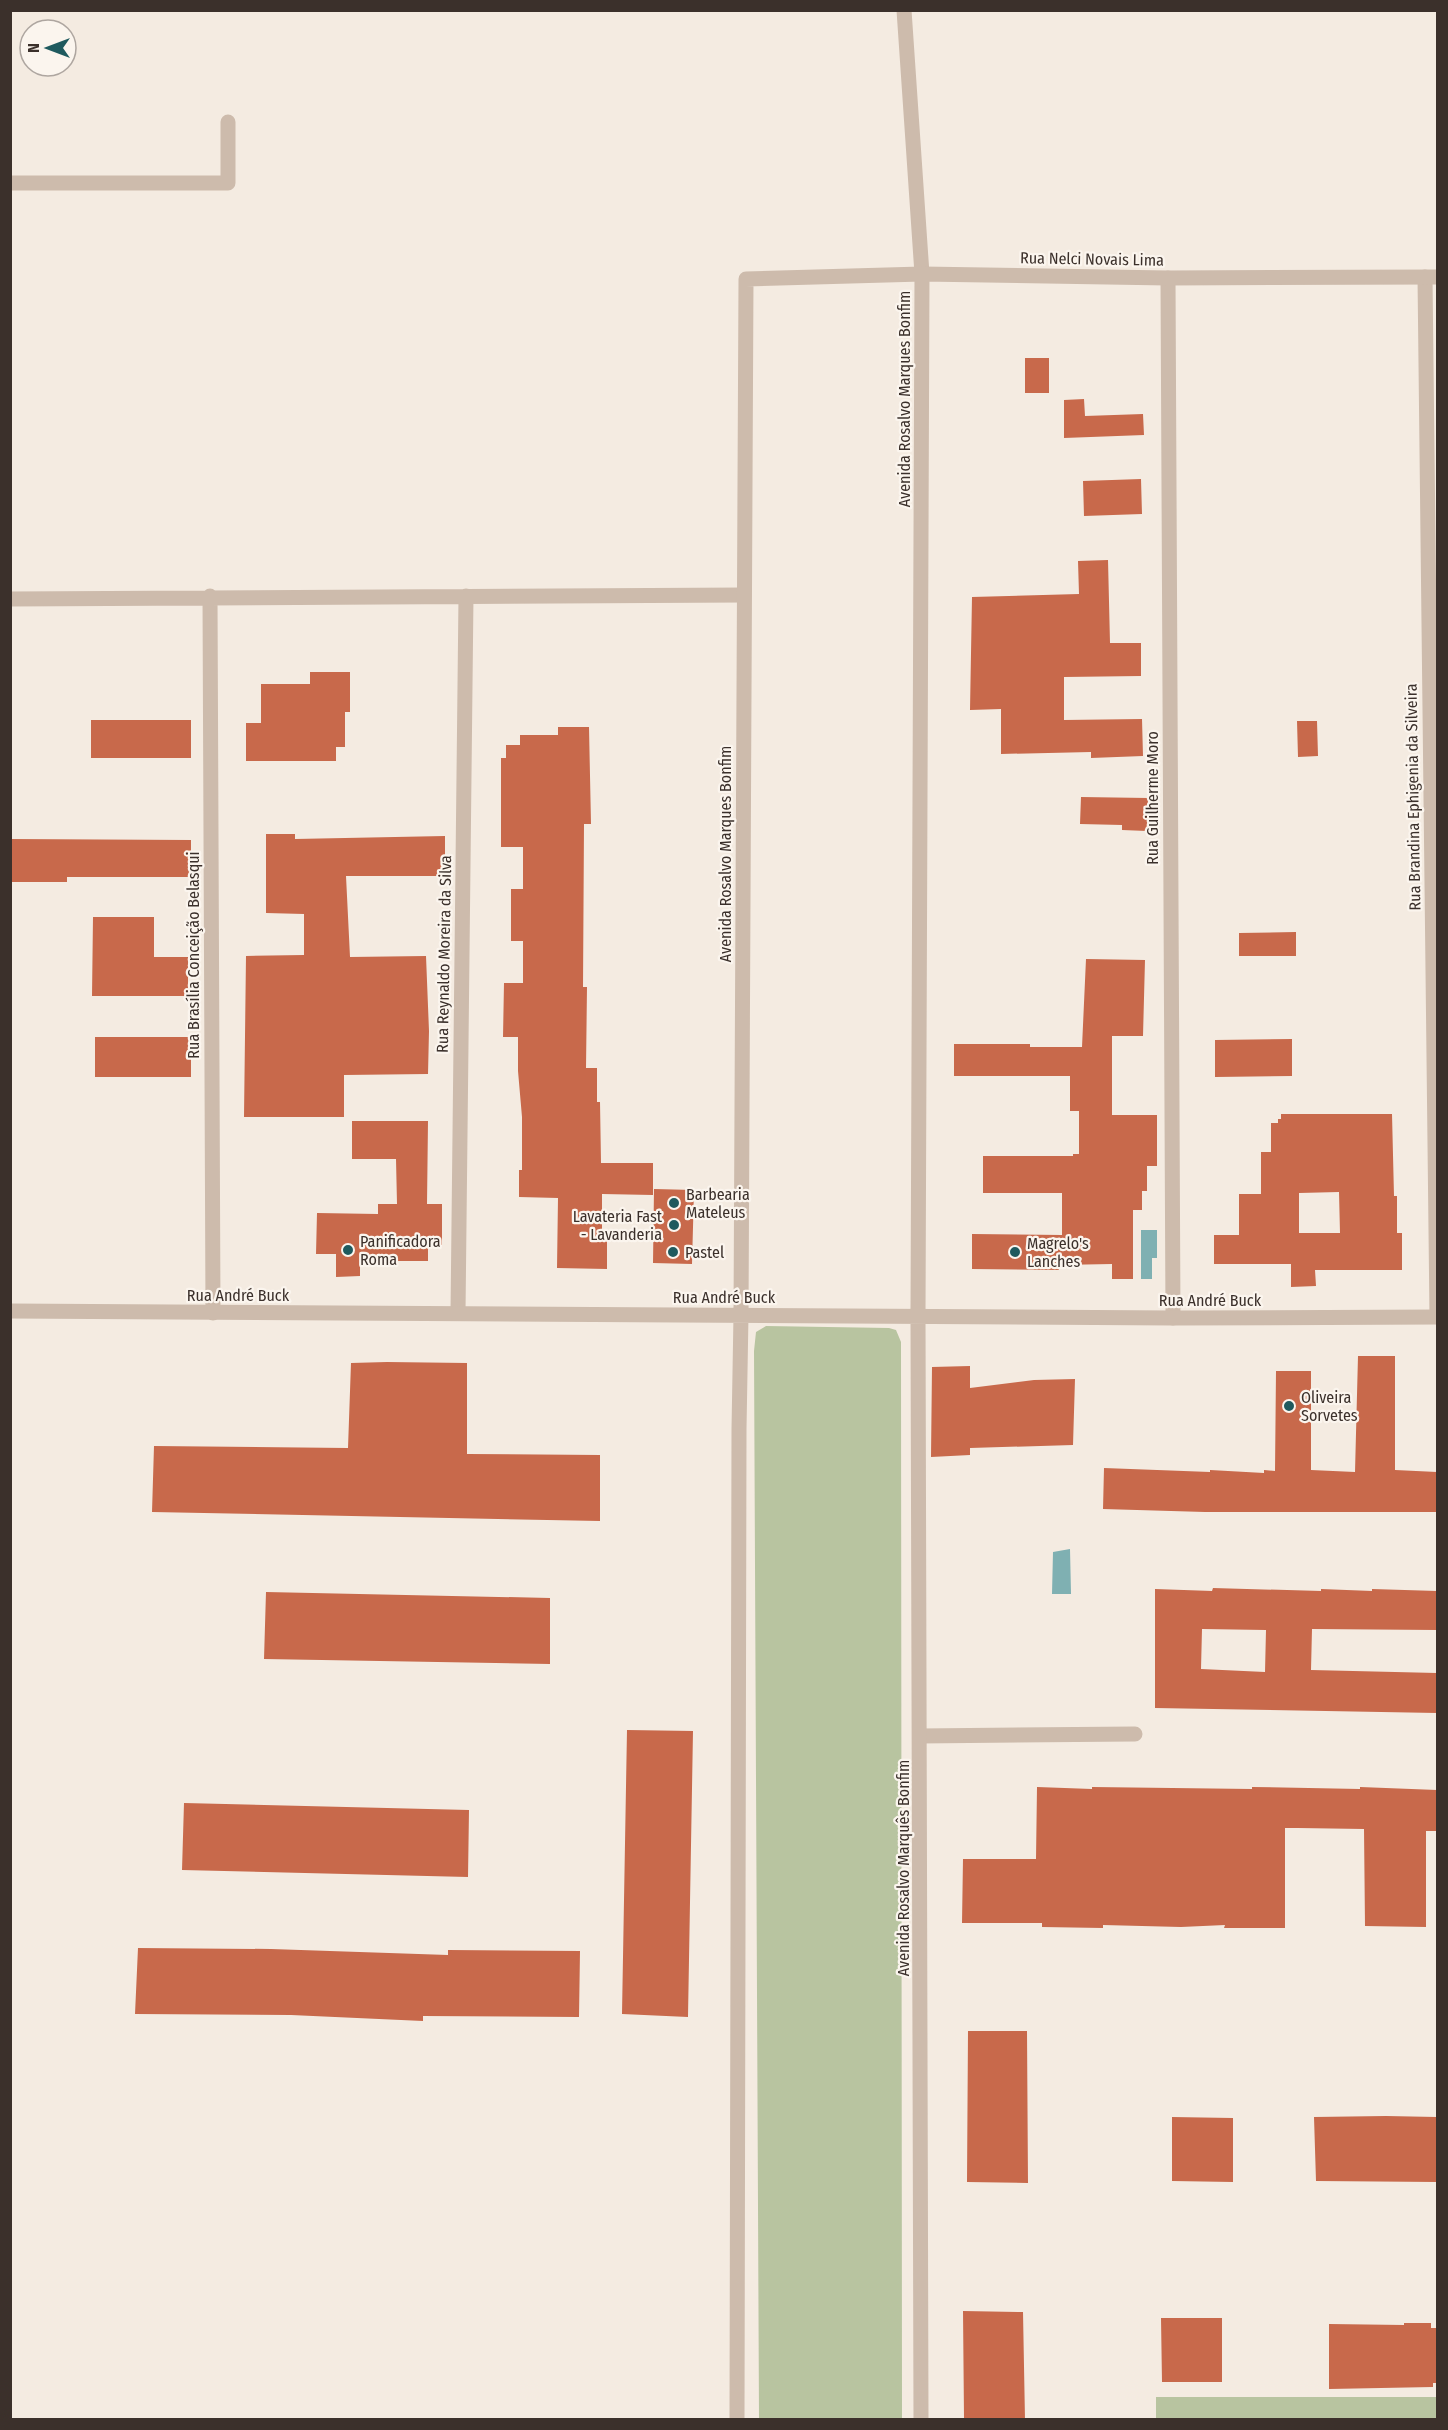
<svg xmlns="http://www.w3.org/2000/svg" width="1448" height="2430" font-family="'Fira Sans Condensed',sans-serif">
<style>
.green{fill:#b8c4a0}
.water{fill:#7fb0b2}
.building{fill:#c8694b;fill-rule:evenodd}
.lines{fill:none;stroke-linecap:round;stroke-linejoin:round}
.service{stroke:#cdbbac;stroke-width:15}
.minor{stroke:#cdbbac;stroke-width:15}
.tertiary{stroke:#cdbbac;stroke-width:15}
.poi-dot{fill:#1f5a5e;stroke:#fbf5ee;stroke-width:2}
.labels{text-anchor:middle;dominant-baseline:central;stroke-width:4.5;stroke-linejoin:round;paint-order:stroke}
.street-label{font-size:16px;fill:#3b302b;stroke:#fbf5ee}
.poi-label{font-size:16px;fill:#3b302b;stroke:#fbf5ee;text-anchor:start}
</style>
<rect width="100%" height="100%" fill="#f4ebe1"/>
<path class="green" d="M 766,1326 L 889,1328 L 896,1330 L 901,1342 L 902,2419 L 759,2419 L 754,1351 L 756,1332 Z
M 1156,2397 L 1437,2397 L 1437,2419 L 1156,2419 Z"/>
<path class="water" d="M 1141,1230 L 1157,1230 L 1157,1258 L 1152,1258 L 1152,1279 L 1141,1279 Z
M 1070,1549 L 1071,1594 L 1052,1594 L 1053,1552 Z"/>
<path class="building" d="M 1025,358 L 1049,358 L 1049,393 L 1025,393 Z
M 1084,399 L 1085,416 L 1143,414 L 1144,435 L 1064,438 L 1064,400 Z
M 1141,479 L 1142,514 L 1084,516 L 1083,481 Z
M 1108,560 L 1110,643 L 1141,643 L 1141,676 L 1064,677 L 1064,720 L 1142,719 L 1143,756 L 1091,758 L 1091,752 L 1001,754 L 1001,709 L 970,710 L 972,597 L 1079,594 L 1078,561 Z
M 310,672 L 350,672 L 350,712 L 345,712 L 345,747 L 336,747 L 336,761 L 246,761 L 246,723 L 261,723 L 261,684 L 310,684 Z
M 91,720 L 191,720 L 191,758 L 91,758 Z
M 1297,721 L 1317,721 L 1318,756 L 1298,757 Z
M 558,727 L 589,727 L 591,824 L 584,824 L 583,987 L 587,987 L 586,1068 L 597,1068 L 597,1102 L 600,1102 L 601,1163 L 653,1163 L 653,1195 L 602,1194 L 602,1237 L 607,1237 L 607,1269 L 557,1268 L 558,1198 L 519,1197 L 519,1170 L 522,1170 L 522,1117 L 518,1071 L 518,1037 L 503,1037 L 504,983 L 523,983 L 523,941 L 511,941 L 511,889 L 523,889 L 523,847 L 501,847 L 501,758 L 506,758 L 506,745 L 520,745 L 520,735 L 558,735 Z
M 1081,797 L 1148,798 L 1147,831 L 1122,830 L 1122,825 L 1080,824 Z
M 266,834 L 295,834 L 295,839 L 445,836 L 445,876 L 346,876 L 350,957 L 426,956 L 429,1031 L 428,1074 L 344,1075 L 344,1117 L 244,1117 L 246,956 L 304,955 L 304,914 L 266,913 Z
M 10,839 L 191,840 L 191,877 L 67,877 L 67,882 L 10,882 Z
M 93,917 L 154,917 L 154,957 L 188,957 L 188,996 L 92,996 Z
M 1296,932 L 1296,956 L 1239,956 L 1239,933 Z
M 1086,959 L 1145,960 L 1143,1036 L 1112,1036 L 1112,1115 L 1157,1115 L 1157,1166 L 1147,1166 L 1147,1191 L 1142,1191 L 1142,1210 L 1133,1210 L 1133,1279 L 1112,1279 L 1112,1264 L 1059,1265 L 1059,1270 L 972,1269 L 972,1234 L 1062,1235 L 1062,1193 L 983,1193 L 983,1156 L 1073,1156 L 1073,1154 L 1079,1154 L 1079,1111 L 1070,1111 L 1070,1076 L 954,1076 L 954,1044 L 1030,1044 L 1030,1047 L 1082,1047 Z
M 95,1037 L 191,1037 L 191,1077 L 95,1077 Z
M 1292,1039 L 1292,1076 L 1215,1077 L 1215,1040 Z
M 1281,1114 L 1392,1114 L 1394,1196 L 1397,1196 L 1397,1233 L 1402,1233 L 1402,1270 L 1315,1270 L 1316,1286 L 1291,1287 L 1291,1264 L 1214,1264 L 1214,1235 L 1239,1235 L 1239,1194 L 1261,1194 L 1261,1152 L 1271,1152 L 1271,1123 L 1278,1123 L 1278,1119 L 1281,1119 ZM 1339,1192 L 1340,1233 L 1299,1233 L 1299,1193 Z
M 352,1121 L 428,1121 L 427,1204 L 442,1204 L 442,1247 L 428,1247 L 428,1261 L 360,1261 L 360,1276 L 336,1277 L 336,1254 L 316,1254 L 317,1213 L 378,1214 L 378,1204 L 397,1204 L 396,1159 L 352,1159 Z
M 654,1189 L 694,1190 L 692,1264 L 653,1263 Z
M 1358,1356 L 1395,1356 L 1395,1470 L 1437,1472 L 1437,1512 L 1205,1512 L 1103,1509 L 1104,1468 L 1210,1472 L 1210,1470 L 1264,1473 L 1264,1470 L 1275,1471 L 1276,1371 L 1311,1371 L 1311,1470 L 1355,1472 Z
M 387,1362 L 467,1363 L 467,1454 L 600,1455 L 600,1521 L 152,1512 L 154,1446 L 348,1448 L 351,1363 Z
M 970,1366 L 970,1388 L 1034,1380 L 1075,1379 L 1073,1445 L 970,1448 L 970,1455 L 931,1457 L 932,1367 Z
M 1213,1588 L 1321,1591 L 1321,1589 L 1372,1591 L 1372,1589 L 1437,1591 L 1437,1630 L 1312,1629 L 1311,1670 L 1437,1673 L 1437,1713 L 1155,1708 L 1155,1589 L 1212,1591 ZM 1202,1629 L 1266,1630 L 1265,1672 L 1201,1669 Z
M 266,1592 L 550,1598 L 550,1664 L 264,1659 Z
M 627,1730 L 693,1731 L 688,2017 L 622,2014 Z
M 1037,1787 L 1092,1789 L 1092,1787 L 1252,1789 L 1252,1787 L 1360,1789 L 1360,1787 L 1437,1790 L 1437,1831 L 1426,1831 L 1426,1927 L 1365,1926 L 1364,1829 L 1298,1828 L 1285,1828 L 1285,1928 L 1224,1928 L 1225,1925 L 1181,1927 L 1103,1925 L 1103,1928 L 1042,1927 L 1042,1923 L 962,1923 L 963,1859 L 1036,1859 Z
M 184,1803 L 469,1810 L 468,1877 L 182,1870 Z
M 138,1948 L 271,1949 L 448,1955 L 448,1950 L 580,1951 L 579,2017 L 423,2016 L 423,2021 L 291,2015 L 135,2014 Z
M 968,2031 L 1027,2031 L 1028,2183 L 967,2182 Z
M 1386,2116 L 1437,2117 L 1437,2182 L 1316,2181 L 1314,2117 Z
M 1172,2117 L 1233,2118 L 1233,2182 L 1172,2181 Z
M 963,2311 L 1023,2312 L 1025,2420 L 968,2420 L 968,2418 L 964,2418 Z
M 1161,2318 L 1222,2318 L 1222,2382 L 1162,2382 Z
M 1404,2323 L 1431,2323 L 1431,2328 L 1437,2328 L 1437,2383 L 1433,2383 L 1433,2387 L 1329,2389 L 1329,2324 L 1404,2325 Z"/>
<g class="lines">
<path class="service" d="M 920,1736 L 1135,1734"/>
<path class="minor" d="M 904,10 L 922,274
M 10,183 L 228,183 L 228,122
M 1425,277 L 1437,1317
M 1168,278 L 1173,1318
M 210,596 L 213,1313
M 10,599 L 744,595
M 458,1313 L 466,596"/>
<path class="tertiary" d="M 10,1311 L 1173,1318 L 1438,1317
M 737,2420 L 739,1429 L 741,1315 L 746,279 L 922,274 L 1168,278 L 1438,277
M 921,2420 L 918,1316 L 922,274"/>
</g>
<g class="poi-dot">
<circle cx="674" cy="1203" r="6"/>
<circle cx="674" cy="1225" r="6"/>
<circle cx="348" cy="1250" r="6"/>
<circle cx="673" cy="1252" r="6"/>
<circle cx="1015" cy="1252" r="6"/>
<circle cx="1289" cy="1406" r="6"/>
</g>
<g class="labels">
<g class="street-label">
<text transform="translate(1092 259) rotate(1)">Rua Nelci Novais Lima</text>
<text transform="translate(904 399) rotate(-90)">Avenida Rosalvo Marques Bonfim</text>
<text transform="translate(1413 797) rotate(-91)">Rua Brandina Ephigenia da Silveira</text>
<text transform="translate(1152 798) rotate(-90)">Rua Guilherme Moro</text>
<text transform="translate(725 854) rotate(-90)">Avenida Rosalvo Marques Bonfim</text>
<text transform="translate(444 954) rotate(-89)">Rua Reynaldo Moreira da Silva</text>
<text transform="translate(193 955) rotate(-90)">Rua Brasília Conceição Belasqui</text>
<text x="238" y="1295">Rua André Buck</text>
<text x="724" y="1297">Rua André Buck</text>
<text x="1210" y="1300">Rua André Buck</text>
<text transform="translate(903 1868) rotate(-90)">Avenida Rosalvo Marquês Bonfim</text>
</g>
<g class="poi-label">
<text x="686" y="1194">Barbearia<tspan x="686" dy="18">Mateleus</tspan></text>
<text x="662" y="1216" text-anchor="end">Lavateria Fast<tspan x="662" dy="18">- Lavanderia</tspan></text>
<text x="360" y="1241">Panificadora<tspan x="360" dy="18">Roma</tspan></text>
<text x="1027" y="1243">Magrelo's<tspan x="1027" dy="18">Lanches</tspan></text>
<text x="685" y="1252">Pastel</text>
<text x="1301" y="1397">Oliveira<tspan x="1301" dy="18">Sorvetes</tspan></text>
</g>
</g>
<rect width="1448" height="2430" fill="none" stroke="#3b302b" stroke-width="24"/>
<g transform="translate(48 48) rotate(270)"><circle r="28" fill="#fbf5ee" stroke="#aea6a0" stroke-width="1.5"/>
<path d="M0-4.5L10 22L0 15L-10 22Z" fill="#1f5a5e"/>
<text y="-9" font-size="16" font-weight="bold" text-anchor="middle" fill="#3b302b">N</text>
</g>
</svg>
